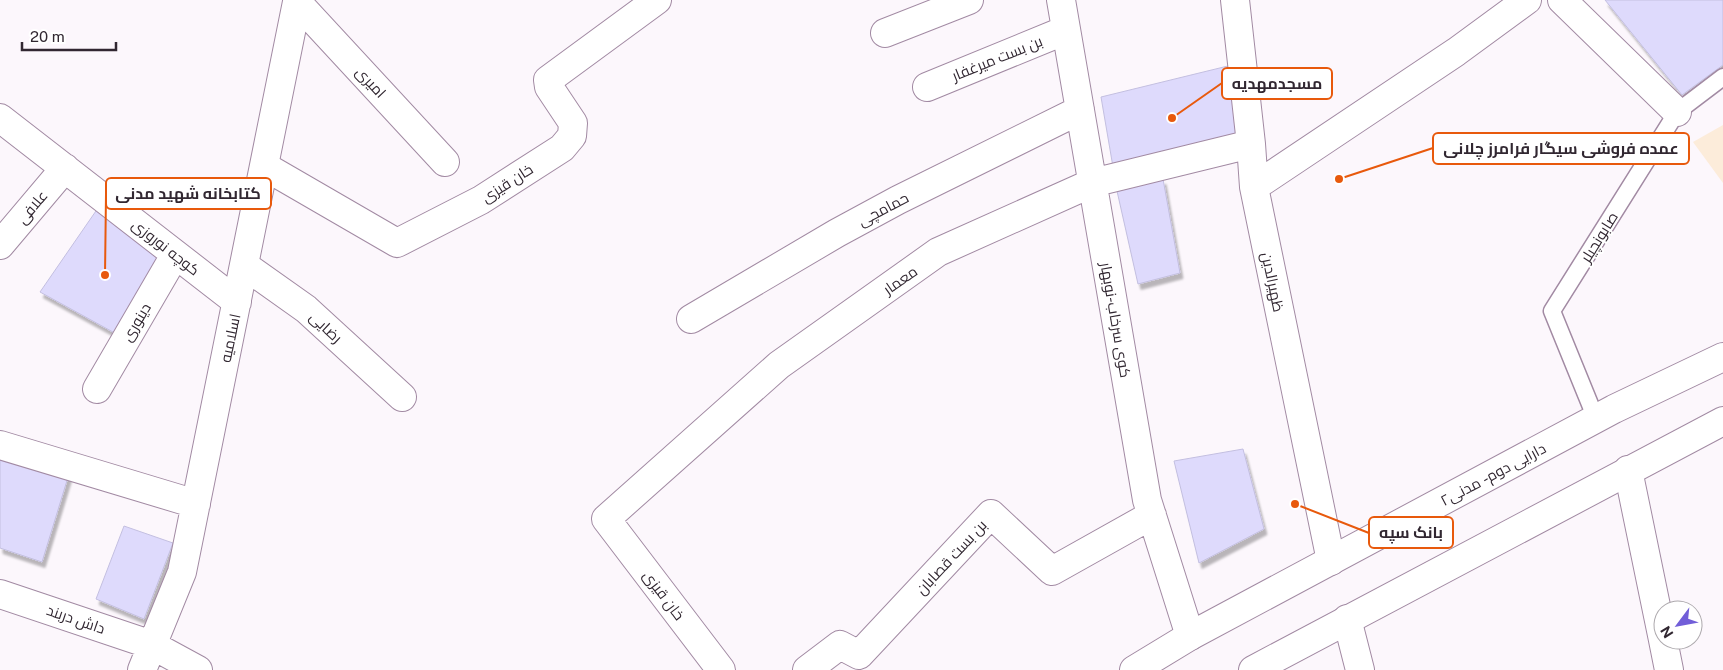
<svg xmlns="http://www.w3.org/2000/svg" width="1723" height="670" font-family="'Public Sans',Cairo,sans-serif">
<style>
.commercial{fill:#fcecda}
.building{fill:#dedafc;stroke:#c3bfe0;filter:url(#shadow)}
.lines{fill:none;stroke-linecap:round;stroke-linejoin:round}
.lane-casing{stroke:#a28aa3;stroke-width:19}
.street-casing{stroke:#a28aa3;stroke-width:30}
.primary-casing{stroke:#a28aa3;stroke-width:30}
.lane{stroke:#fff;stroke-width:16}
.street{stroke:#fff;stroke-width:28}
.primary{stroke:#fff;stroke-width:28}
.labels{text-anchor:middle;dominant-baseline:central;stroke-width:4;stroke-linejoin:round;paint-order:stroke}
.street-label{font-size:15px;fill:#312731;stroke:#fff}
.leader{fill:none;stroke:#e8590c;stroke-width:2}
.callout-dot{fill:#e8590c;stroke:#fff;stroke-width:2}
.callout{fill:#fff;stroke:#e8590c;stroke-width:2}
.callout-label{font-size:16px;text-anchor:middle;font-weight:bold;fill:#312731}
</style>
<defs>
<filter id="shadow"><feDropShadow dx="3" dy="5.5" stdDeviation="1" flood-color="#0004"/></filter>
</defs>
<rect width="100%" height="100%" fill="#fcf7fc"/>
<path class="commercial" d="M 1723,125 L 1723,183 L 1693,142 Z"/>
<path class="building" d="M 1605,0 L 1723,0 L 1723,65 L 1682,95 Z
M 1236,64 L 1241,138 L 1113,167 L 1101,97 Z
M 1163,179 L 1180,273 L 1138,284 L 1117,191 Z
M 98,208 L 167,259 L 122,337 L 40,292 Z
M 1243,449 L 1264,529 L 1199,563 L 1174,461 Z
M 0,453 L 69,474 L 42,562 L 0,548 Z
M 124,526 L 173,543 L 144,619 L 96,599 Z"/>
<g class="lines">
<g class="lane-casing">
<path id="lane" d="M 1596,419 L 1552,311 L 1677,112 L 1723,77"/>
</g>
<g class="street-casing">
<path id="street" d="M 1061,0 L 1147,500 L 1190,636
M 1235,0 L 1251,144 L 1254,187 L 1331,561
M 1562,0 L 1677,112
M 297,2 L 445,162
M 885,33 L 969,0
M 927,87 L 1066,30
M 0,118 L 237,302
M 264,166 L 397,243 L 481,200 L 562,148 L 572,136 L 573,123 L 549,87 L 548,80 L 657,0
M 1254,187 L 1456,52 L 1527,0
M 0,245 L 65,168
M 244,265 L 306,309 L 402,397
M 691,319 L 837,233 L 898,200 L 1080,110
M 97,389 L 175,255
M 0,445 L 196,504
M 1628,470 L 1663,640
M 0,594 L 152,645 L 198,670
M 1347,619 L 1360,670
M 1663,640 L 1669,670
M 142,670 L 182,572 L 297,2 L 298,0
M 721,670 L 606,519 L 779,365 L 938,252 L 1092,183 L 1251,144
M 807,670 L 840,645 L 859,655 L 991,514 L 1052,571 L 1152,515"/>
</g>
<g class="primary-casing">
<path id="primary" d="M 1134,670 L 1190,636 L 1614,409 L 1723,357
M 1253,670 L 1723,421"/>
</g>
<use href="#lane" class="lane"/>
<use href="#street" class="street"/>
<use href="#primary" class="primary"/>
</g>
<g class="labels">
<g class="street-label">
<text transform="translate(997 58) rotate(-22)">بن بست میرغفار</text>
<text transform="translate(371 82) rotate(47)">امیری</text>
<text transform="translate(507 183) rotate(-33)">خان قیزی</text>
<text transform="translate(32 207) rotate(-50)">علافی</text>
<text transform="translate(883 209) rotate(-28)">حمامچی</text>
<text transform="translate(1599 237) rotate(-58)">صابونچیلر</text>
<text transform="translate(166 247) rotate(38)">کوچه نوروزی</text>
<text transform="translate(900 280) rotate(-35)">معمار</text>
<text transform="translate(1273 282) rotate(78)">ظهیرالدین</text>
<text transform="translate(1116 320) rotate(80)">کوی سرخاب-نوبهار</text>
<text transform="translate(136 322) rotate(-59)">دینوری</text>
<text transform="translate(326 327) rotate(43)">رضایی</text>
<text transform="translate(230 338) rotate(-78)">اسلامیه</text>
<text transform="translate(1493 474) rotate(-28)">دارایی دوم - مدنی۲</text>
<text transform="translate(951 557) rotate(-47)">بن بست قصابان</text>
<text transform="translate(664 595) rotate(53)">خان قیزی</text>
<text transform="translate(76 619) rotate(19)">داش دربند</text>
</g>
</g>
<path class="leader" d="M1172 118L1222 83M1339 179L1433 148M105 275L106 194M1295 504L1369 533"/>
<g class="callout-dot">
<circle cx="1172" cy="118" r="5"/>
<circle cx="1339" cy="179" r="5"/>
<circle cx="105" cy="275" r="5"/>
<circle cx="1295" cy="504" r="5"/>
</g>
<g class="callout">
<rect x="1222" y="68" width="110" height="31" rx="5"/>
<rect x="1433" y="133" width="256" height="31" rx="5"/>
<rect x="106" y="178" width="165" height="31" rx="5"/>
<rect x="1369" y="517" width="84" height="31" rx="5"/>
</g>
<g class="callout-label">
<text x="1277" y="89">مسجدمهدیه</text>
<text x="1561" y="154">عمده فروشی سیگار فرامرز چلانی</text>
<text x="188" y="199">کتابخانه شهید مدنی</text>
<text x="1411" y="538">بانک سپه</text>
</g>
<g transform="translate(1678 625) rotate(238)"><circle r="24" fill="#ffffff" stroke="#ada9ad"/>
<path d="M0-4L9 19L0 12L-9 19Z" fill="#715ed8"/>
<text y="-8" font-size="14" font-weight="bold" text-anchor="middle" fill="#312731">N</text>
</g>
<path d="M22 42v8h94v-8" fill="none" stroke="#312731" stroke-width="2.5"/>
<text x="30" y="42" font-size="15" fill="#312731" stroke="#ffffff" stroke-width="4" paint-order="stroke">20 m</text>
</svg>
